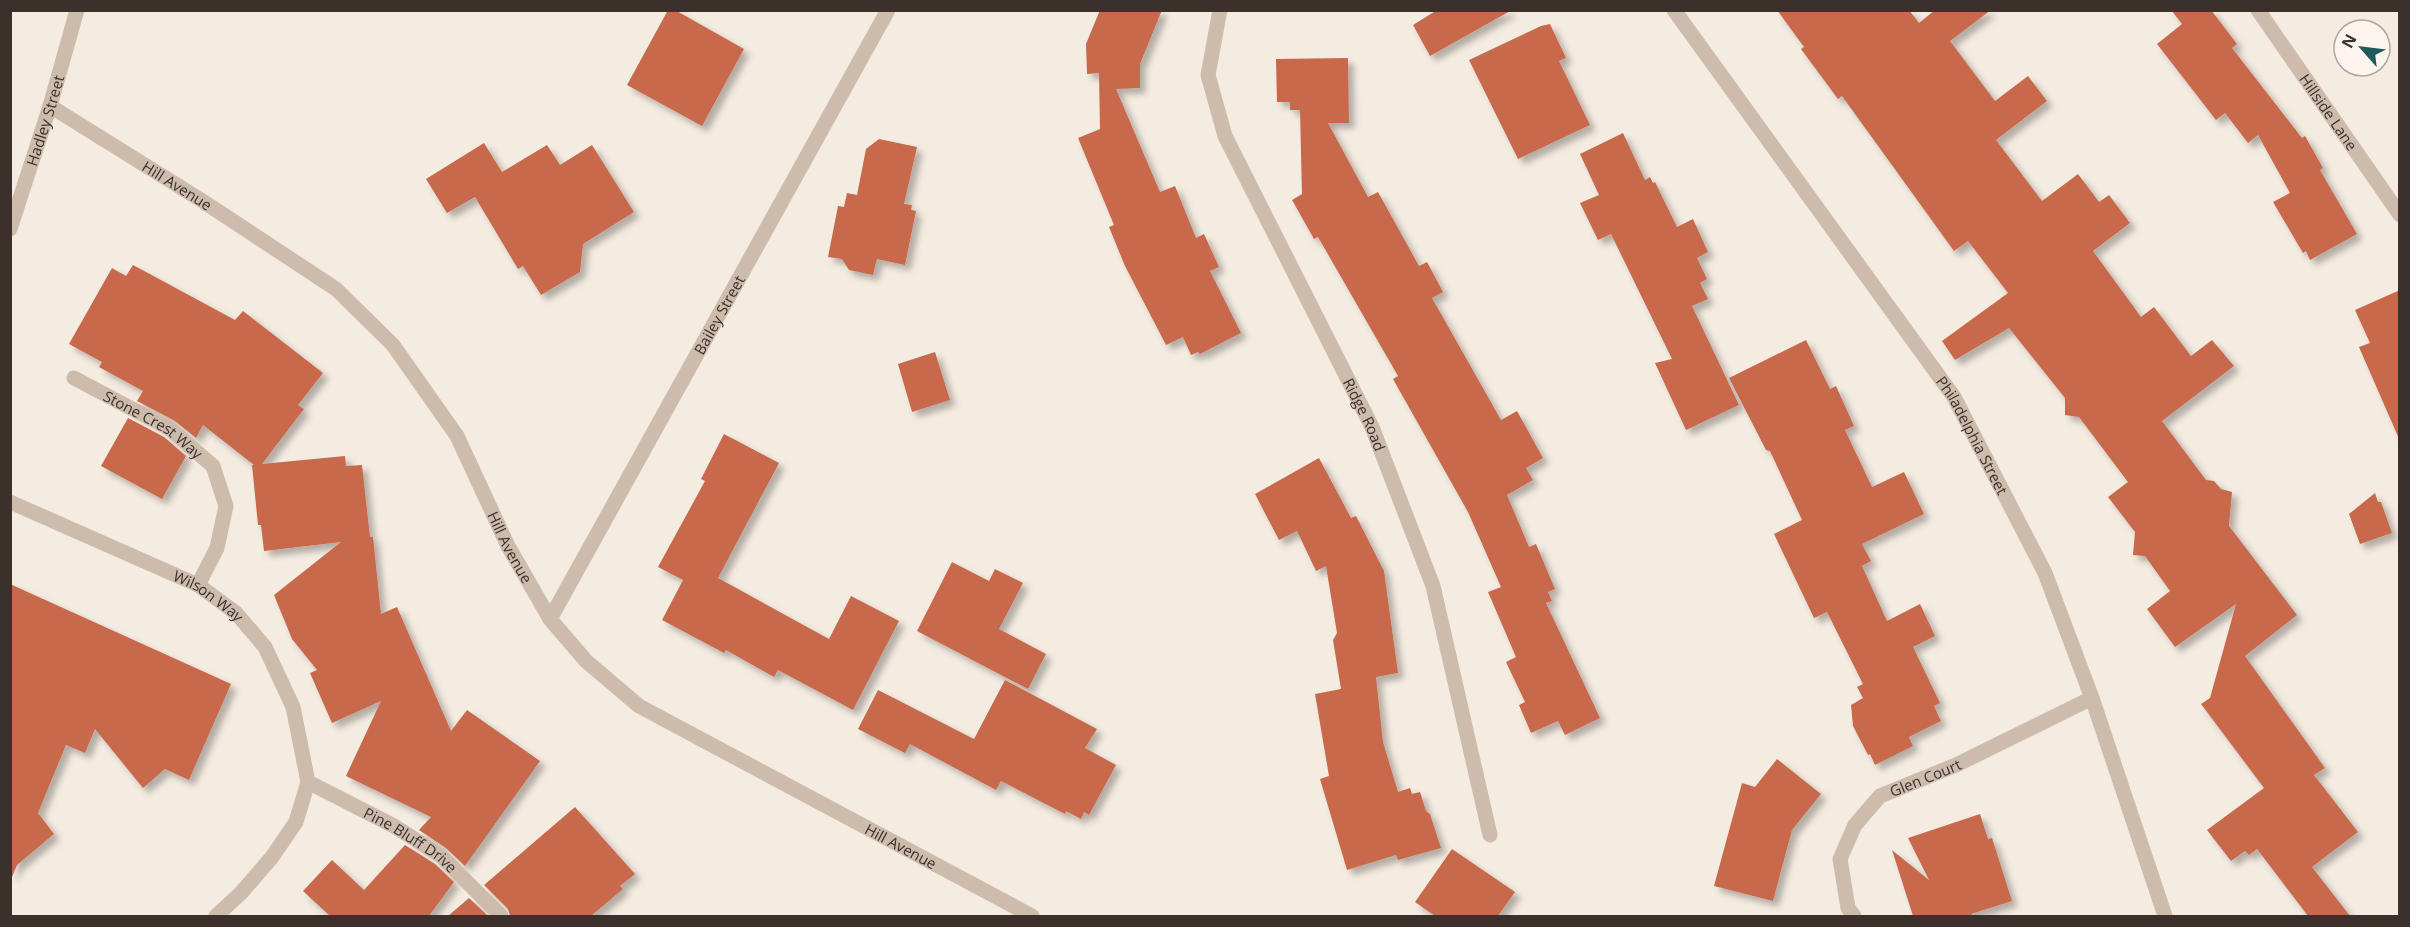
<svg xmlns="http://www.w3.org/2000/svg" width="2410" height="927" font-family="'Open Sans',sans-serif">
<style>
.building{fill:#c8694b;filter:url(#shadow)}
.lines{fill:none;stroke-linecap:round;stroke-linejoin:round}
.minor{stroke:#cdbbac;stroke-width:15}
.labels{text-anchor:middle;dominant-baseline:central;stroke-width:4.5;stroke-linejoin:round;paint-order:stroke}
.street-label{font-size:15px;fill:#3b302b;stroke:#fbf5ee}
</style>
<defs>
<filter id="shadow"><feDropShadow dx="5.5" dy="5.5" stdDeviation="3" flood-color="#0004"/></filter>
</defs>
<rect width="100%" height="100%" fill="#f4ebe1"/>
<path class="building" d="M 668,10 L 675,10 L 744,49 L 702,126 L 627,85 Z
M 1100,10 L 1162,10 L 1140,64 L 1140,88 L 1116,89 L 1160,192 L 1175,186 L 1196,238 L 1204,234 L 1219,267 L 1210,271 L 1241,333 L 1200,354 L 1198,352 L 1191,355 L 1183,337 L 1166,345 L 1125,266 L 1109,227 L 1114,225 L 1078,138 L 1100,129 L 1099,73 L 1087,74 L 1086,44 Z
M 1437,10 L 1512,10 L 1430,56 L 1413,25 Z
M 1777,10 L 1909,10 L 1919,23 L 1935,10 L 1991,10 L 1950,41 L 1995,101 L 2028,76 L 2047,101 L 1996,140 L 2042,201 L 2078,174 L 2099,202 L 2109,195 L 2130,223 L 2093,251 L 2141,317 L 2154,307 L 2191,356 L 2212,340 L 2234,366 L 2162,421 L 2206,480 L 2214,481 L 2221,489 L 2232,492 L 2229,526 L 2297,615 L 2245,656 L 2325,768 L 2314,775 L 2358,832 L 2312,867 L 2350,916 L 2308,916 L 2257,849 L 2249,855 L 2245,851 L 2231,861 L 2207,830 L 2264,788 L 2201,704 L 2210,698 L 2236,604 L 2175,647 L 2147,609 L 2170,591 L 2145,556 L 2133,555 L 2135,532 L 2108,497 L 2128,482 L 2079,417 L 2065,415 L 2065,398 L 2009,328 L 1955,360 L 1942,341 L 2008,293 L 1968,241 L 1954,251 L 1842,96 L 1838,99 L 1801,49 L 1804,47 Z
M 2171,10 L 2211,10 L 2237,44 L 2232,48 L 2302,138 L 2305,136 L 2323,168 L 2320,170 L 2357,234 L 2310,260 L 2306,251 L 2303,253 L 2273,202 L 2290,193 L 2258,135 L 2248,143 L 2225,113 L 2216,120 L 2157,44 L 2182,24 Z
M 1550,24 L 1566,58 L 1559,61 L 1590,125 L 1518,159 L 1469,60 L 1541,26 Z
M 1348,58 L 1349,123 L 1328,123 L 1368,197 L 1378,192 L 1419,266 L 1427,262 L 1443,292 L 1432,298 L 1501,420 L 1517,411 L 1543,458 L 1526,468 L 1533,480 L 1507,495 L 1529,547 L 1536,544 L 1555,589 L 1548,592 L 1552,601 L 1546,603 L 1600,718 L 1565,735 L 1558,721 L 1531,733 L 1519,705 L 1525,702 L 1506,662 L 1516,657 L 1488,592 L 1501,587 L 1468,512 L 1393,379 L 1398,376 L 1318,237 L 1314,239 L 1292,200 L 1302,194 L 1300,110 L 1290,110 L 1290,102 L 1277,102 L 1276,59 Z
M 1623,133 L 1645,180 L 1650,177 L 1653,183 L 1655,182 L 1677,227 L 1693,219 L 1708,252 L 1697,258 L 1707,279 L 1700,283 L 1708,299 L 1692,306 L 1739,405 L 1686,430 L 1655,363 L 1672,359 L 1611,234 L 1598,240 L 1580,203 L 1599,195 L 1580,154 Z
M 879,139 L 917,147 L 904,204 L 912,205 L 911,210 L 916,211 L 905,265 L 877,259 L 873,275 L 849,270 L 842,259 L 828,257 L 838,206 L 844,207 L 847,193 L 857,195 L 866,149 Z
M 484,143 L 502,172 L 547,145 L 560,165 L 592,145 L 634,212 L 583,244 L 580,272 L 541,295 L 523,266 L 518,269 L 475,197 L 447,213 L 426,179 Z
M 133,265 L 235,320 L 243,311 L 323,373 L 298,405 L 304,409 L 262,464 L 345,456 L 346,466 L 362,465 L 370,537 L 373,537 L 381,614 L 397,607 L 451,731 L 467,710 L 540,761 L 465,866 L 446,848 L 419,830 L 431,817 L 346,776 L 381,701 L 332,723 L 310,673 L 317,670 L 292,639 L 274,595 L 341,542 L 264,551 L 261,525 L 258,525 L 252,465 L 254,465 L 203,425 L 196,438 L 175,421 L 137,401 L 143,391 L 99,367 L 102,362 L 69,344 L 112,268 L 126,276 Z
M 2400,290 L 2400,441 L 2359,347 L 2370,343 L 2355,310 Z
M 1806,340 L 1830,389 L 1836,386 L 1854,426 L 1845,430 L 1872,487 L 1904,472 L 1924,514 L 1862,544 L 1871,561 L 1862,566 L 1887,621 L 1920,604 L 1935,636 L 1913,647 L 1940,703 L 1934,706 L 1941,721 L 1909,737 L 1913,746 L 1875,765 L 1870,754 L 1868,755 L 1853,726 L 1851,705 L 1863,698 L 1857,687 L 1863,684 L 1827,612 L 1814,618 L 1774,534 L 1802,520 L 1770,451 L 1766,450 L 1729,378 Z
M 935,352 L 950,400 L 912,412 L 898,364 Z
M 128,418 L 164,437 L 186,456 L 162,499 L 101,466 Z
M 724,434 L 779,463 L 718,578 L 829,639 L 851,596 L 899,621 L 853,710 L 778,670 L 774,677 L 726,650 L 724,653 L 662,620 L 683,580 L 658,567 L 705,481 L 701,479 Z
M 1319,458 L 1351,518 L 1356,516 L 1384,571 L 1398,673 L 1376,677 L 1383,742 L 1398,792 L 1410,788 L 1412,794 L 1420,792 L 1426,811 L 1430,814 L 1441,848 L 1398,860 L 1396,855 L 1347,870 L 1320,779 L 1329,776 L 1315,694 L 1341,689 L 1333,640 L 1337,633 L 1326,566 L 1316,571 L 1297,531 L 1279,540 L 1255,494 Z
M 2375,493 L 2378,502 L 2381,502 L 2392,533 L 2360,544 L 2349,514 Z
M 952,562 L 989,581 L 995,569 L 1023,583 L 999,629 L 1046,654 L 1028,689 L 917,631 Z
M 10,584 L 231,684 L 189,780 L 165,769 L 143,788 L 95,729 L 85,753 L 66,745 L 38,813 L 54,834 L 17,865 L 12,877 Z
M 1005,680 L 1097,729 L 1085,748 L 1116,765 L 1089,815 L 1084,812 L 1081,819 L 1066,811 L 1065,814 L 1001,781 L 996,790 L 910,744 L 905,753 L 858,729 L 878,690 L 974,739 Z
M 1777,759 L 1821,794 L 1792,830 L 1773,901 L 1714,886 L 1742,783 L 1755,787 Z
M 575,807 L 635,874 L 620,886 L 623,889 L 591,916 L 510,916 L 508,909 L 484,885 Z
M 1980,814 L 1988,839 L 1992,838 L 2012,901 L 1971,914 L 1974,916 L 1913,916 L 1892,850 L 1929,880 L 1908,838 Z
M 405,845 L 435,864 L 454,882 L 429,916 L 330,916 L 303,891 L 332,860 L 364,890 Z
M 1452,849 L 1515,892 L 1498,916 L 1435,916 L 1415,902 Z
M 469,898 L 488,916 L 448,916 Z"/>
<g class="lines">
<g class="minor">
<path id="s1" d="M 1220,10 L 1208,75 L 1225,136 L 1372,427 L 1433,586 L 1490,835"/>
<path id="s2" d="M 1674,10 L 1954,397 L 2045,573 L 2092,698 L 2165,916"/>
<path id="s3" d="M 2258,10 L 2400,215"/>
<path id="s4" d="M 50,106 L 201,200 L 336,289 L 393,345 L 457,436 L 508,546 L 550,619 L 586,661 L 639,706 L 1032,916"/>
<path id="s5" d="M 10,229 L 50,106 L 77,10"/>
<path id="s6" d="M 74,378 L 170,429 L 213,466 L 226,506 L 217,548 L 198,585"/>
<path id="s7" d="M 10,502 L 198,585 L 236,613 L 265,647 L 293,707 L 308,782 L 296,822 L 272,857 L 241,893 L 216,916"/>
<path id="s8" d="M 550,619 L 888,10"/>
<path id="s9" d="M 308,782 L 394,826 L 441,856 L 501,916"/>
<path id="s10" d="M 1854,916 L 1848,908 L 1840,859 L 1855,825 L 1880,796 L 1956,765 L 2092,698"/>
</g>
</g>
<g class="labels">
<g class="street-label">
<text stroke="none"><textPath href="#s3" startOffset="124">Hillside Lane</textPath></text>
<text stroke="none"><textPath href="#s5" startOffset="114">Hadley Street</textPath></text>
<text stroke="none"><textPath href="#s4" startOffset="150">Hill Avenue</textPath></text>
<text stroke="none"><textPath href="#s8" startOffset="348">Bailey Street</textPath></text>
<text stroke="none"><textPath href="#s1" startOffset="441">Ridge Road</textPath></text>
<text stroke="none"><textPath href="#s6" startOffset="92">Stone Crest Way</textPath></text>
<text stroke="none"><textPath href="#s2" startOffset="520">Philadelphia Street</textPath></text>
<text stroke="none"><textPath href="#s4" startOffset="654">Hill Avenue</textPath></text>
<text stroke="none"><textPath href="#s7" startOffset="220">Wilson Way</textPath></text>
<text stroke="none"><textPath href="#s10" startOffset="184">Glen Court</textPath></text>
<text stroke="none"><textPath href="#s9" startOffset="118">Pine Bluff Drive</textPath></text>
<text stroke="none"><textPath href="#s4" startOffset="1158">Hill Avenue</textPath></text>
</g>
</g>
<rect width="2410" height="927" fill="none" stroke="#3b302b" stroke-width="24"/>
<g transform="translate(2362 48) rotate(298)"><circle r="28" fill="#fbf5ee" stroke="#aea6a0" stroke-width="1.5"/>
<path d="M0-4.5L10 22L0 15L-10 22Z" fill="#1f5a5e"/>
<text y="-9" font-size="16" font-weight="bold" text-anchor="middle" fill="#3b302b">N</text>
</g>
</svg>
